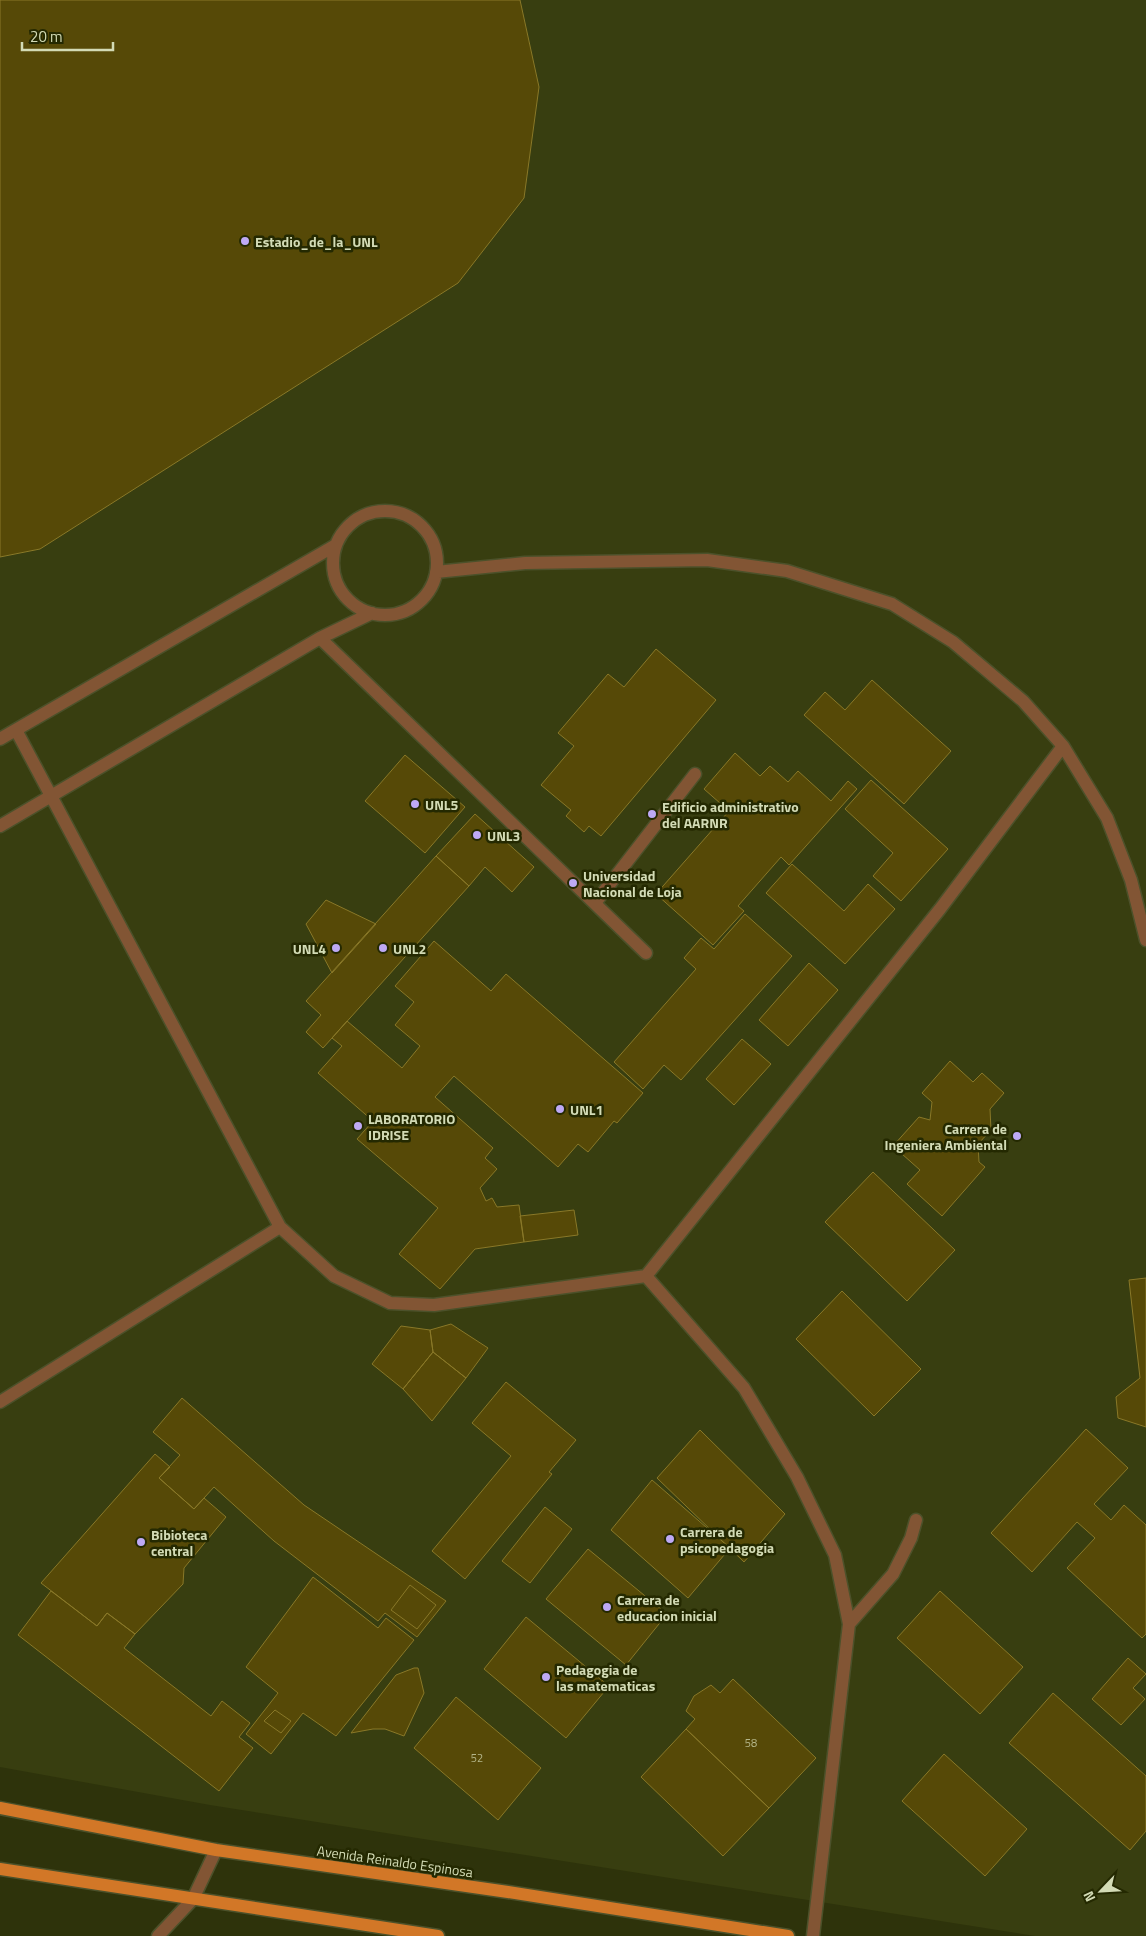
<svg xmlns="http://www.w3.org/2000/svg" width="1146" height="1936" font-family="'Titillium Web',sans-serif">
<style>
.built{fill:#383e10}
.building{fill:#564907;stroke:#897828}
.lines{fill:none;stroke-linecap:round;stroke-linejoin:round}
.minor-casing{stroke:#4c512a;stroke-width:15}
.major-casing{stroke:#4c512a;stroke-width:15}
.minor{stroke:#825534;stroke-width:12}
.major{stroke:#d27727;stroke-width:12}
.poi-dot{fill:#bea9f5;stroke:#242901;stroke-width:2}
.labels{text-anchor:middle;dominant-baseline:central;stroke-width:5;stroke-linejoin:round;paint-order:stroke}
.number-label{font-size:11px;fill:#b4b68a}
.poi-label{font-size:14px;font-weight:bold;fill:#d3dbb5;stroke:#242901;text-anchor:start}
.street-label{font-size:14px;fill:#d3dbb5;stroke:#242901}
</style>
<rect width="100%" height="100%" fill="#2e330b"/>
<path class="built" d="M 0,0 L 1146,0 L 1146,1936 L 1035,1936 L 210,1805 L 0,1767 Z"/>
<path class="building" d="M 0,0 L 520,0 L 539,87 L 524,198 L 458,283 L 40,549 L 0,557 Z
M 656,649 L 716,700 L 601,836 L 589,826 L 584,832 L 566,816 L 571,810 L 541,785 L 574,746 L 558,733 L 608,674 L 624,687 Z
M 872,680 L 951,751 L 904,804 L 804,715 L 825,692 L 845,710 Z
M 735,753 L 760,776 L 770,766 L 788,782 L 798,771 L 831,801 L 848,781 L 857,789 L 789,865 L 781,857 L 738,906 L 744,911 L 713,945 L 656,894 L 729,811 L 704,789 Z
M 405,755 L 465,807 L 425,853 L 365,801 Z
M 871,780 L 948,849 L 901,901 L 873,876 L 893,853 L 845,809 Z
M 475,814 L 534,867 L 512,892 L 485,867 L 469,886 L 436,856 Z
M 436,856 L 469,886 L 323,1048 L 306,1032 L 321,1015 L 306,1001 Z
M 792,864 L 844,911 L 868,884 L 895,909 L 845,964 L 766,893 Z
M 326,900 L 376,924 L 332,973 L 306,924 Z
M 745,914 L 792,956 L 681,1080 L 664,1065 L 643,1089 L 614,1062 L 696,969 L 684,958 L 701,938 L 714,949 Z
M 434,941 L 491,991 L 506,974 L 643,1093 L 617,1123 L 614,1121 L 588,1152 L 578,1144 L 558,1167 L 454,1076 L 435,1097 L 493,1148 L 485,1158 L 497,1169 L 480,1188 L 486,1201 L 492,1198 L 497,1207 L 519,1205 L 524,1242 L 475,1249 L 440,1289 L 399,1254 L 438,1208 L 357,1139 L 373,1121 L 318,1073 L 342,1046 L 332,1038 L 347,1021 L 402,1068 L 420,1046 L 395,1025 L 414,1002 L 395,986 Z
M 809,963 L 838,990 L 788,1046 L 759,1020 Z
M 742,1039 L 771,1064 L 734,1105 L 706,1079 Z
M 950,1061 L 973,1082 L 982,1073 L 1004,1093 L 990,1109 L 991,1130 L 978,1144 L 979,1162 L 985,1167 L 942,1216 L 907,1184 L 920,1170 L 893,1146 L 919,1117 L 930,1120 L 932,1102 L 922,1093 Z
M 873,1172 L 955,1250 L 907,1301 L 825,1222 Z
M 574,1210 L 578,1235 L 524,1242 L 520,1216 Z
M 1146,1278 L 1146,1427 L 1118,1418 L 1116,1397 L 1140,1378 L 1129,1280 Z
M 842,1291 L 921,1369 L 874,1416 L 796,1339 Z
M 451,1324 L 488,1348 L 466,1378 L 433,1352 L 430,1330 Z
M 401,1326 L 430,1330 L 433,1352 L 403,1389 L 372,1364 Z
M 433,1352 L 466,1378 L 432,1421 L 403,1389 Z
M 506,1382 L 576,1440 L 549,1472 L 552,1474 L 465,1579 L 432,1551 L 511,1456 L 472,1423 Z
M 182,1398 L 304,1505 L 446,1601 L 417,1637 L 385,1613 L 378,1621 L 274,1541 L 214,1487 L 194,1509 L 159,1478 L 180,1455 L 153,1432 Z
M 1086,1429 L 1128,1468 L 1094,1504 L 1111,1520 L 1124,1505 L 1146,1525 L 1146,1634 L 1142,1638 L 1067,1568 L 1095,1538 L 1077,1522 L 1032,1572 L 991,1533 Z
M 700,1430 L 785,1514 L 744,1562 L 657,1478 Z
M 155,1454 L 170,1467 L 159,1478 L 194,1509 L 204,1498 L 226,1517 L 184,1568 L 183,1584 L 135,1634 L 107,1613 L 97,1626 L 41,1583 Z
M 652,1480 L 730,1548 L 688,1598 L 611,1530 Z
M 545,1507 L 572,1529 L 530,1583 L 502,1561 Z
M 588,1549 L 667,1614 L 626,1665 L 546,1599 Z
M 313,1577 L 378,1628 L 386,1618 L 414,1640 L 336,1736 L 303,1713 L 271,1754 L 246,1734 L 278,1693 L 246,1667 Z
M 410,1585 L 436,1605 L 417,1629 L 391,1610 Z
M 51,1591 L 97,1626 L 107,1613 L 135,1634 L 124,1648 L 211,1716 L 222,1701 L 250,1723 L 239,1737 L 253,1748 L 219,1791 L 18,1635 Z
M 940,1591 L 1023,1667 L 980,1714 L 897,1638 Z
M 526,1617 L 609,1686 L 566,1738 L 484,1669 Z
M 1128,1658 L 1146,1674 L 1133,1688 L 1145,1699 L 1121,1725 L 1092,1699 Z
M 414,1668 L 418,1668 L 424,1693 L 404,1736 L 385,1729 L 373,1729 L 351,1733 L 396,1675 Z
M 733,1679 L 816,1758 L 769,1808 L 686,1729 L 695,1719 L 686,1711 L 694,1696 L 711,1685 L 720,1693 Z
M 1053,1693 L 1146,1776 L 1146,1831 L 1130,1850 L 1009,1743 Z
M 456,1697 L 541,1768 L 498,1820 L 414,1748 Z
M 275,1710 L 291,1721 L 281,1733 L 264,1721 Z
M 686,1729 L 769,1808 L 723,1856 L 641,1777 Z
M 944,1754 L 1027,1829 L 985,1876 L 902,1801 Z"/>
<g class="lines">
<g class="minor-casing">
<path id="minor" d="M333 563a52 52 0 1 1 104 0a52 52 0 1 1-104 0Z
M 436,572 L 525,563 L 707,560 L 787,571 L 892,604 L 953,642 L 1023,701 L 1063,746 L 1107,818 L 1131,880 L 1146,940
M 320,638 L 646,953
M 16,730 L 280,1227 L 334,1276 L 390,1303 L 434,1305 L 646,1276 L 940,909 L 1063,746
M 0,739 L 336,545
M 0,826 L 320,638 L 372,613
M 595,903 L 695,774
M 646,1276 L 744,1388 L 797,1477 L 835,1555 L 849,1624 L 813,1936
M 0,1402 L 280,1227
M 849,1624 L 893,1574 L 911,1538 L 916,1520
M 158,1936 L 193,1899 L 216,1850"/>
</g>
<g class="major-casing">
<path id="major" d="M 0,1808 L 216,1850 L 508,1892 L 788,1936
M 0,1869 L 438,1936"/>
</g>
<use href="#minor" class="minor"/>
<use href="#major" class="major"/>
</g>
<g class="poi-dot">
<circle cx="245" cy="241" r="5"/>
<circle cx="415" cy="804" r="5"/>
<circle cx="652" cy="814" r="5"/>
<circle cx="477" cy="835" r="5"/>
<circle cx="573" cy="883" r="5"/>
<circle cx="336" cy="948" r="5"/>
<circle cx="383" cy="948" r="5"/>
<circle cx="560" cy="1109" r="5"/>
<circle cx="358" cy="1126" r="5"/>
<circle cx="1017" cy="1136" r="5"/>
<circle cx="670" cy="1539" r="5"/>
<circle cx="141" cy="1542" r="5"/>
<circle cx="607" cy="1607" r="5"/>
<circle cx="546" cy="1677" r="5"/>
</g>
<g class="labels">
<g class="number-label">
<text x="751" y="1743">58</text>
<text x="477" y="1758">52</text>
</g>
<g class="poi-label">
<text x="255" y="241">Estadio_de_la_UNL</text>
<text x="425" y="804">UNL5</text>
<text x="662" y="806">Edificio administrativo<tspan x="662" dy="16">del AARNR</tspan></text>
<text x="487" y="835">UNL3</text>
<text x="583" y="875">Universidad<tspan x="583" dy="16">Nacional de Loja</tspan></text>
<text x="326" y="948" text-anchor="end">UNL4</text>
<text x="393" y="948">UNL2</text>
<text x="570" y="1109">UNL1</text>
<text x="368" y="1118">LABORATORIO<tspan x="368" dy="16">IDRISE</tspan></text>
<text x="1007" y="1128" text-anchor="end">Carrera de<tspan x="1007" dy="16">Ingeniera Ambiental</tspan></text>
<text x="680" y="1531">Carrera de<tspan x="680" dy="16">psicopedagogia</tspan></text>
<text x="151" y="1534">Bibioteca<tspan x="151" dy="16">central</tspan></text>
<text x="617" y="1599">Carrera de<tspan x="617" dy="16">educacion inicial</tspan></text>
<text x="556" y="1669">Pedagogia de<tspan x="556" dy="16">las matematicas</tspan></text>
</g>
<g class="street-label">
<text transform="translate(395 1861) rotate(8)">Avenida Reinaldo Espinosa</text>
</g>
</g>
<g transform="translate(1101 1891) rotate(245)" stroke="#242901" stroke-width="4" paint-order="stroke">
<path d="M0-4L9 19L0 12L-9 19Z" fill="#d3dbb5"/>
<text y="-8" font-size="14" font-weight="bold" text-anchor="middle" fill="#d3dbb5">N</text>
</g>
<path d="M22 42v8h91v-8" fill="none" stroke="#d3dbb5" stroke-width="2.5"/>
<text x="30" y="42" font-size="15" fill="#d3dbb5" stroke="#242901" stroke-width="4" paint-order="stroke">20 m</text>
</svg>
